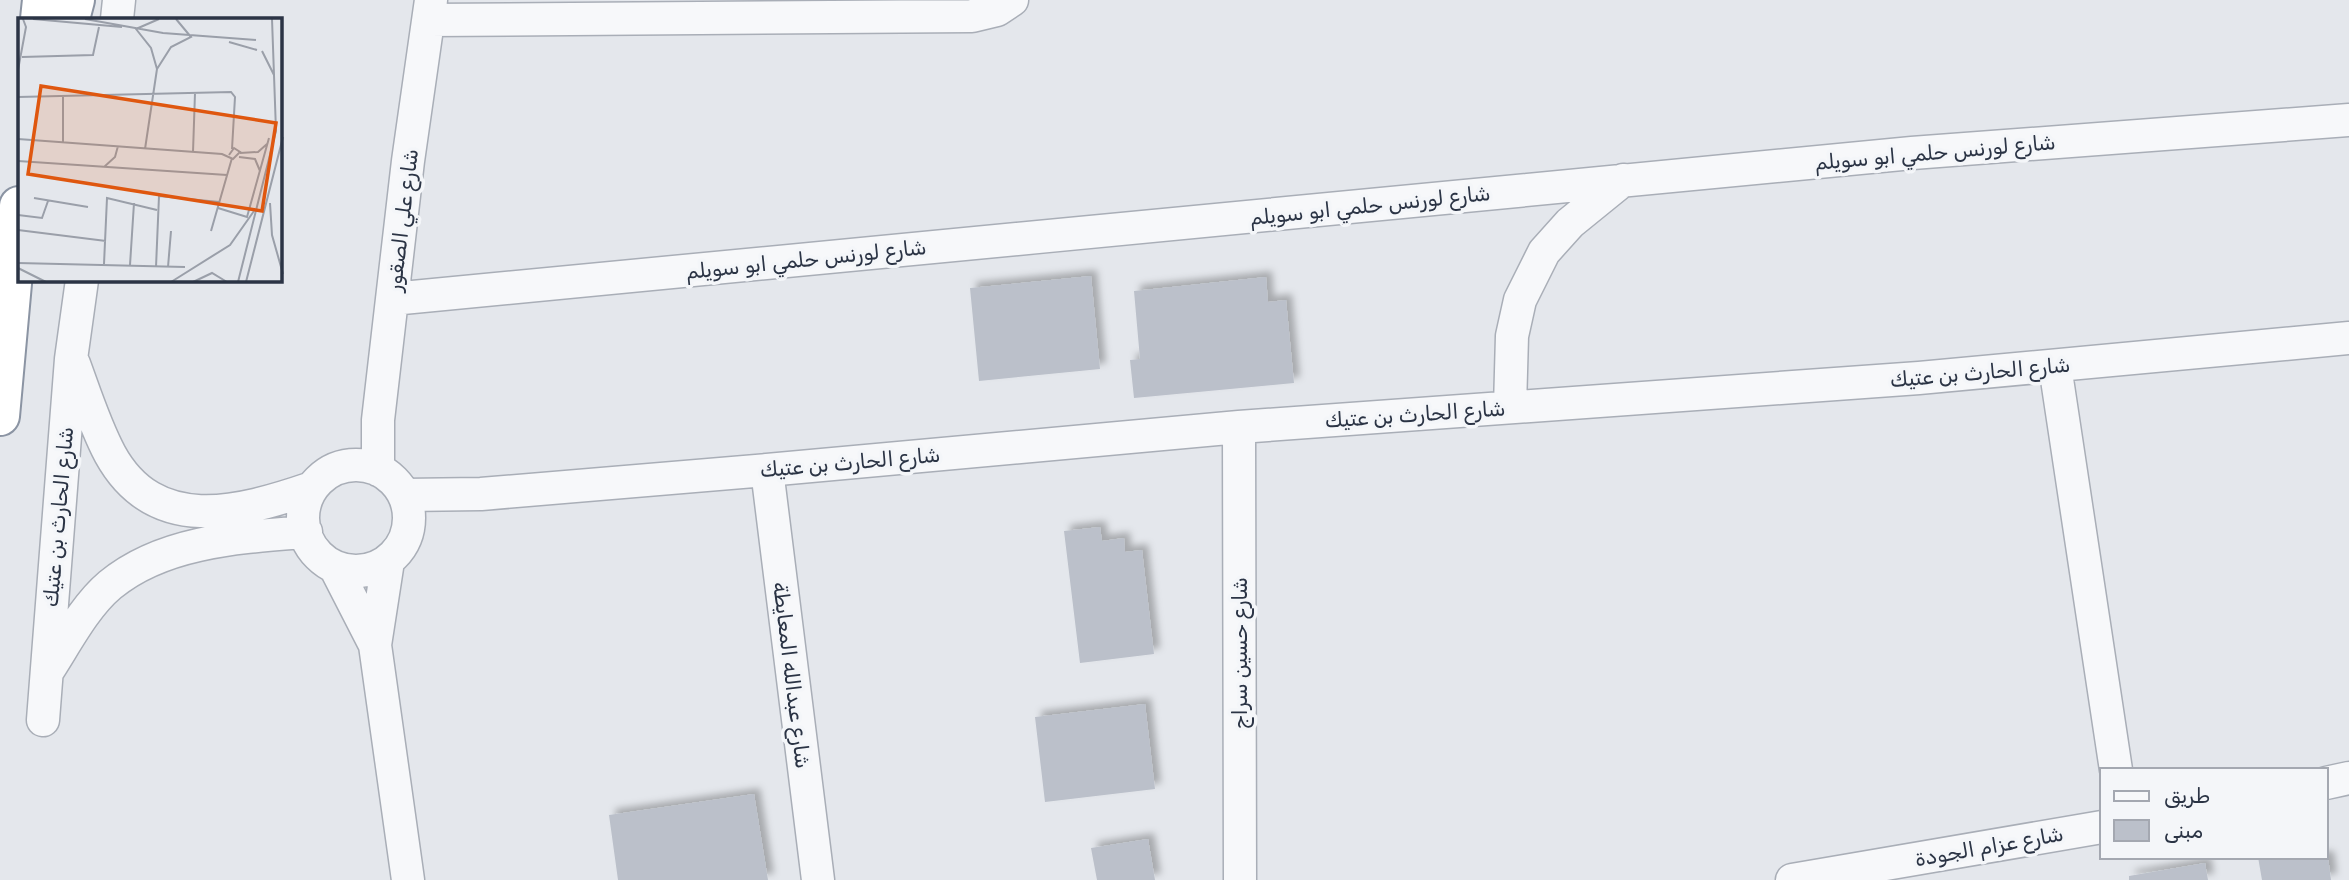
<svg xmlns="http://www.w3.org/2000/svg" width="2349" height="880" font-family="Rubik,Vazirmatn,sans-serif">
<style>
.building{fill:#bbc0ca;filter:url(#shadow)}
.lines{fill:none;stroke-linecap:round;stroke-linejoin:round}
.minor-casing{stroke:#a9aeb7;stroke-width:35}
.trunk-casing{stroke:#8b94a3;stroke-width:42}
.minor{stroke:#f7f8fa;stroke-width:32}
.trunk{stroke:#fff;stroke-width:38}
.labels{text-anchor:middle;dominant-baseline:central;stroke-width:7;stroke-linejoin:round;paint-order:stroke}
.street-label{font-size:21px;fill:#2b3445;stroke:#f4f6f9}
.inset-road{fill:none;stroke:#9a9fa9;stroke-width:2}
.view{fill:#df570f;fill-opacity:0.15;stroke:#df570f;stroke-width:3.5}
.inset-edge{fill:none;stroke:#2b3445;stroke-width:3.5}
</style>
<defs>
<filter id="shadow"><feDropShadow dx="6" dy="-6" stdDeviation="3.5" flood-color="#0004"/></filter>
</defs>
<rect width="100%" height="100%" fill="#e4e7ec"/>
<path class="building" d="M 1091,276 L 1100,369 L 979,381 L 970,288 Z
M 1266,277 L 1268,302 L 1286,300 L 1294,383 L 1134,398 L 1130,360 L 1140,359 L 1134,291 Z
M 1100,527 L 1102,541 L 1124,538 L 1125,552 L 1142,550 L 1154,654 L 1080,663 L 1064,531 Z
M 1145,704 L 1155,789 L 1045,802 L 1035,717 Z
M 754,794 L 768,880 L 618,880 L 609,815 Z
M 1148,839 L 1155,880 L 1097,880 L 1091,848 Z
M 2258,857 L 2328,857 L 2331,880 L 2262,880 Z
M 2205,863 L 2208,880 L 2129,880 L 2129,876 Z"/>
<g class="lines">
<g class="minor-casing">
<path id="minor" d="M 117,19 L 119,0
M 429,20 L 972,16 L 997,10 L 1012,0
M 392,299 L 1912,153 L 2349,120
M 74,364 C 85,394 95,426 110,454 C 155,536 239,513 312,488
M 2055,366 L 2116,770
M 1510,407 L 1512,336 L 1520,300 L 1544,252 L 1570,223 L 1623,180
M 1239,427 L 1240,880
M303 518a53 53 0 1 1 106 0a53 53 0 1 1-106 0Z
M 378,470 L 378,420 L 408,161 L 431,0
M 767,470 L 818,880
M 404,495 L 481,494 L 767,470 L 1239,427 L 1919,378 L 2349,338
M 388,561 L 375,645 L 408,880
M 335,567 L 375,645
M 47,672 C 66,643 84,607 110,585 C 163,541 240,537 306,532
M 43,720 L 71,359 L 82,280
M 2326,783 L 2349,778
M 1792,880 L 2102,827"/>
</g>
<g class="trunk-casing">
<path id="trunk" d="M 40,19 L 42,0
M 70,19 L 75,0
M 0,416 L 19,206"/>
</g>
<use href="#minor" class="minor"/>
<use href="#trunk" class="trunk"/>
</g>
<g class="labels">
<g class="street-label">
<text transform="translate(1935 152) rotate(-5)">شارع لورنس حلمي ابو سويلم</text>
<text transform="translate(1370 205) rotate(-6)">شارع لورنس حلمي ابو سويلم</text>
<text transform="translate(402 220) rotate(-83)">شارع علي الصقور</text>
<text transform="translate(806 259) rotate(-6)">شارع لورنس حلمي ابو سويلم</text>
<text transform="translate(1980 372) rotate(-5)">شارع الحارث بن عتيك</text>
<text transform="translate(1415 414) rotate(-4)">شارع الحارث بن عتيك</text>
<text transform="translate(850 462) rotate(-5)">شارع الحارث بن عتيك</text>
<text transform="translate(58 517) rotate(-85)">شارع الحارث بن عتيك</text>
<text transform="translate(1239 653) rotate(-90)">شارع حسين سراج</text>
<text transform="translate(792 675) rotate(83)">شارع عبدالله المعايطة</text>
<text transform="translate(1989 846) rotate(-10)">شارع عزام الجودة</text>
</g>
</g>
<g transform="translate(18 18)">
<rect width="264" height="264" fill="#e4e7ec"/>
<path class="inset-road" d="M 15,1 L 104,9M 67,1 L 145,15 L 238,22M 211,24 L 239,32M 244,33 L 256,57M 4,39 L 75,37 L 81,9M 139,51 L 153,29 L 173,19 L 158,1M 0,52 L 8,9 L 5,1M 0,79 L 213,74 L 217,79 L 214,131M 0,121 L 204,136 L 215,141 L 222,134 L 216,130 L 211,137M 45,124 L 45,77M 127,131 L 139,51 L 133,30 L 118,11 L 141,1M 175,134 L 177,75M 222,135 L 240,134 L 249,126M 221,139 L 237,141 L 242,153M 0,143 L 209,157M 86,149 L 97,139 L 100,128M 16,180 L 70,189M 252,185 L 254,217 L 265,256M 200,190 L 229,199 L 251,120M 0,197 L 24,200 L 30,183M 0,212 L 88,223M 193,213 L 214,140M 0,245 L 167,249M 86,246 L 89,180 L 139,192M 112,247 L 116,185M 138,249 L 141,178 L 201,184M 150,249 L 153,213M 0,250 L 28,264M 153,264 L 212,227 L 236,193M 175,264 L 194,255 L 209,264M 220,264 L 258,113 L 254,1M 228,264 L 265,119"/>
<path class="view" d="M 23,68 L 258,105 L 244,193 L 10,156 Z"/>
<rect width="264" height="264" class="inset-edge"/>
</g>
<rect x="2100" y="768" width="228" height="91" fill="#f4f6f9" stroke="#a4a8b1" stroke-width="2"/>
<rect x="2114" y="791" width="35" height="10" fill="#f7f8fa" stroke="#a4a8b1" stroke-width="2"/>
<text x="2164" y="803" font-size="21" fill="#2b3445">طريق</text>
<rect x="2114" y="820" width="35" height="21" fill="#bbc0ca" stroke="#a4a8b1" stroke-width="2"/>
<text x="2164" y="838" font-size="21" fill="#2b3445">مبنى</text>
</svg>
